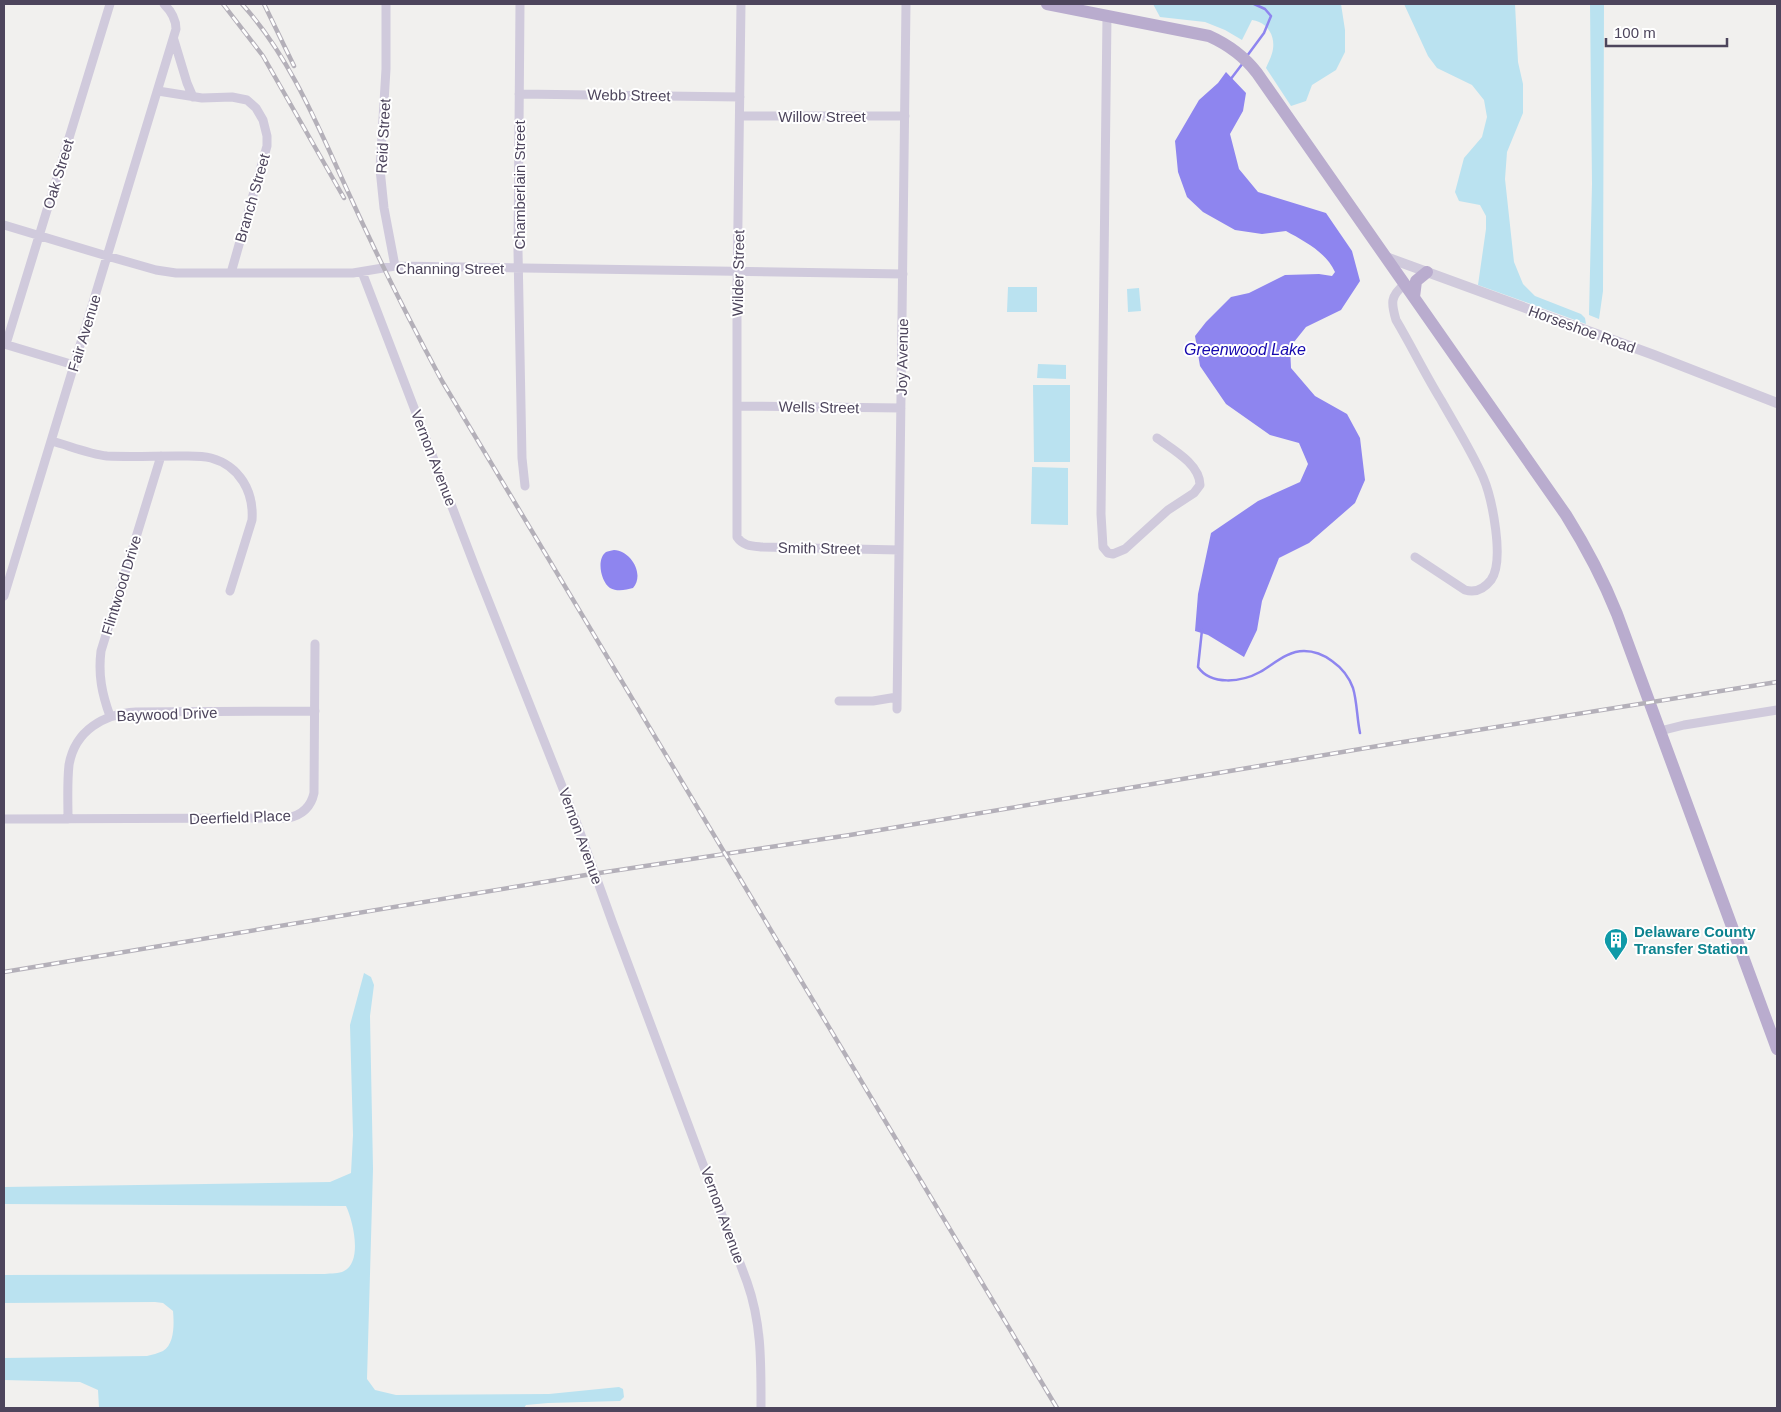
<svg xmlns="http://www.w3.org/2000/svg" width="1781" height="1412" font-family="Arial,sans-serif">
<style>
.green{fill:#bae2f0}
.water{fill:#8e85ef}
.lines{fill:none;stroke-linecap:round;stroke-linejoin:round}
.stream{stroke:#8e85ef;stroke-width:2.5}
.minor{stroke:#d0cadc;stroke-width:9}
.tertiary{stroke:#d0cadc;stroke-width:10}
.primary{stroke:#b9acce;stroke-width:12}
.rail-casing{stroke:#b4b0b9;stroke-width:4.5}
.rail{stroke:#fff;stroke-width:2.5;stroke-dasharray:8;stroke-linecap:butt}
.labels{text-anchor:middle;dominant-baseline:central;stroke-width:4;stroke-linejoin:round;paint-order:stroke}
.street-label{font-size:15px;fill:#4d455c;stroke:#fff}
.culture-label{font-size:15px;font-weight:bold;fill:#0d838f;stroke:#fff;text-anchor:start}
.water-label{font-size:16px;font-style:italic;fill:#1507ae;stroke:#fff}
</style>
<rect width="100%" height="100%" fill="#f1f0ee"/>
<path class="green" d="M 1153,4 L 1341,4 L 1345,30 L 1345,52 L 1336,70 L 1312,85 L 1306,101 L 1291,106 L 1266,68 C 1268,63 1272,56 1273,49 C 1275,35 1267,22 1252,20 L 1242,40 L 1225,30 L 1205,22 L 1160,17 Z
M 1404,4 L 1515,4 L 1518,62 L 1523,84 L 1523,113 L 1507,152 L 1505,179 L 1514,262 L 1523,284 L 1535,296 L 1581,314 L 1585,318 L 1586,324 L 1478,285 L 1486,229 L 1486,216 L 1480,205 L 1459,201 L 1455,192 L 1464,158 L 1482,137 L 1487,117 L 1484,100 L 1472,85 L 1437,68 L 1428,56 Z
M 1590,4 L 1604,4 L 1603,291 L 1599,319 L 1589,315 L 1592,184 Z
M 1008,287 L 1037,287 L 1037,312 L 1007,312 Z
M 1139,288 L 1141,311 L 1128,312 L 1127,289 Z
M 1038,364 L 1066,365 L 1066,379 L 1037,378 Z
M 1033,385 L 1070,385 L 1070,462 L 1034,462 Z
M 1032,467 L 1068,468 L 1068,525 L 1031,524 Z
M 364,973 L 371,977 L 374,985 L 370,1016 L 373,1169 L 367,1379 L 375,1390 L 396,1395 L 549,1394 L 619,1387 L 623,1389 L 624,1397 L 620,1401 L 548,1403 L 526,1405 L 524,1408 L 99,1408 L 98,1390 L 80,1382 L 4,1380 L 4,1358 L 147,1356 C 152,1355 158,1353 163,1351 C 175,1344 174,1323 173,1311 L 163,1303 L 155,1302 L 4,1303 L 4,1275 L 325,1274 C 331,1273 339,1274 344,1271 C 363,1261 353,1221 346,1206 L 4,1204 L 4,1187 L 330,1182 L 351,1173 L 353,1135 L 350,1025 Z"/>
<path class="water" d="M 1226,72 L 1246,93 L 1243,111 L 1230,134 L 1239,169 L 1258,192 L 1326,213 L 1352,251 L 1360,281 L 1341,310 L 1306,327 L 1290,347 L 1291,368 L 1315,396 L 1347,414 L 1360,438 L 1365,480 L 1355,503 L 1309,543 L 1279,558 L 1262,601 L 1257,630 L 1244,657 L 1208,635 L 1195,631 L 1198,594 L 1211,533 L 1258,501 L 1300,482 L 1308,464 L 1299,443 L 1270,435 L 1226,404 L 1200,366 L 1195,336 L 1206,322 L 1231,297 L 1249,293 L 1285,275 L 1319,274 L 1332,276 L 1335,272 C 1326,252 1304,241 1286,231 L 1262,234 L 1235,230 L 1203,212 L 1187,197 L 1178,172 L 1175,141 L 1199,100 L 1218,83 Z
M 614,550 C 631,551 645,574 633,588 C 626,590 617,592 610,588 C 601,582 596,559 606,552 C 608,551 611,551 614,550 Z"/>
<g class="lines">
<path class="stream" d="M 1247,56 L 1264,33 L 1271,16 L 1265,9 L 1254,4
M 1230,80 L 1243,63
M 1202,630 L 1198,667 C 1211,686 1242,682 1260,672 C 1274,664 1287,651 1304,651 C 1315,651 1324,655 1332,661 C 1342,668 1349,677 1353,688 C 1357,701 1357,719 1360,733"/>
<path class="minor" d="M 386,4 L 386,69 L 380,169 L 384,208 L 395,266
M 520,4 L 518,251 L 522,458 L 525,486
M 741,4 L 737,291 L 737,537 C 743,546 752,546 762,547 L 899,550
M 1107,16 L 1101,514 L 1103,547 L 1108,553 L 1113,554 L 1125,549 L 1168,510 L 1194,493 L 1200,485 C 1200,464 1172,449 1157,438
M 174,40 L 187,83 L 193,97
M 158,91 L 202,98 L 232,97 L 247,100 L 256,108 L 263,120 L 267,136 L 267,146 L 231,273
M 519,94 L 740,97
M 740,116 L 905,116
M 4,225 L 107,256 L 156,270 L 176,273 L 353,273 L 395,266 L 903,274
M 362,272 L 477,572 L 577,824 L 613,924 L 747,1282 C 762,1324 761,1365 761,1408
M 1405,284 C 1390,296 1391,303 1396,320 C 1412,347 1425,374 1441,400 C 1455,425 1471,450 1483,477 C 1492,498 1505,561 1491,580 C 1484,589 1475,593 1465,590 L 1415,557
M 4,344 L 74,365
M 6,344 L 110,4
M 737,406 L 901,408
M 52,441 C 70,446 89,454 107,456 C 130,457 154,456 177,456 C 188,456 200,455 211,458 C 240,466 254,492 252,520 L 230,591
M 4,596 L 176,29 C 176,19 172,12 164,4
M 839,701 L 873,701 L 897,697
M 897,709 L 906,4
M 110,716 C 102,694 98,675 101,651 L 161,456
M 1660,731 L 1684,725 L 1777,710
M 4,819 L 288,818 C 302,815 311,807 314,793 L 315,644
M 68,819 C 68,801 67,783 69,765 C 75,730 104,714 136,712 L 315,711"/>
<path class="tertiary" d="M 1386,257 L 1654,355 L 1777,403"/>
<path class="primary" d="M 1047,4 L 1209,36 C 1229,45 1244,56 1257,73 L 1566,515 C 1586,547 1603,579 1617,614 L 1777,1049
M 1414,297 L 1416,281 L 1427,272"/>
<g class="rail-casing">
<path id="rail" d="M 223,4 L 263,56 L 344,198
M 242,4 C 291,58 319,129 349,194 C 378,258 409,320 442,381 L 1057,1408
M 264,4 L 294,66
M 4,972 L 586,875 L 850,835 L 1378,746 L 1777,682"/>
</g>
<use href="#rail" class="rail"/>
</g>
<defs>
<g id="building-pin" transform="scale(1.25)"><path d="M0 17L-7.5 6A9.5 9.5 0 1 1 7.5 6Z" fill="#0f9aa8" stroke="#fff"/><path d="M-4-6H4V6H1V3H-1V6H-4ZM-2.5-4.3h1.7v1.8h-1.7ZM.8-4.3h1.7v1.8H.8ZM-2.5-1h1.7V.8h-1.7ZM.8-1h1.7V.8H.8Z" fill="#fff"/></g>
</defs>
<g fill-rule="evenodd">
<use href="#building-pin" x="1616" y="940"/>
</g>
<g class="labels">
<g class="street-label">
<text transform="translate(629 95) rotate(1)">Webb Street</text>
<text x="822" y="116">Willow Street</text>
<text transform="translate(383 136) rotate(-87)">Reid Street</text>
<text transform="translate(58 174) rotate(-73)">Oak Street</text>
<text transform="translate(519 185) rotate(-90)">Chamberlain Street</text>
<text transform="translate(252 198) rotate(-74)">Branch Street</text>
<text x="450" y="268">Channing Street</text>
<text transform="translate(738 273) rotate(-89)">Wilder Street</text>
<text transform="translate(1582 329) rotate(20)">Horseshoe Road</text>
<text transform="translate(84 333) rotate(-73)">Fair Avenue</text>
<text transform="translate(902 357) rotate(-89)">Joy Avenue</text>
<text transform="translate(819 407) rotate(1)">Wells Street</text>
<text transform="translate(434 458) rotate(69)">Vernon Avenue</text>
<text transform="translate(819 548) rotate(1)">Smith Street</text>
<text transform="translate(121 585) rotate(-73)">Flintwood Drive</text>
<text transform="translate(167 714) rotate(-2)">Baywood Drive</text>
<text transform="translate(240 817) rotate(-2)">Deerfield Place</text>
<text transform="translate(581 836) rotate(70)">Vernon Avenue</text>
<text transform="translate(723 1215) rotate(70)">Vernon Avenue</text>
</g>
<g class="culture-label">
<text x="1634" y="931">Delaware County<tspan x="1634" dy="17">Transfer Station</tspan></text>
</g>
<g class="water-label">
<text x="1245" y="349">Greenwood Lake</text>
</g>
</g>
<rect width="1781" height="1412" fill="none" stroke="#4d455c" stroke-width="10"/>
<path d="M1606 38v8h121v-8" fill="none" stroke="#4d455c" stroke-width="2.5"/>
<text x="1614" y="38" font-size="15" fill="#4d455c" stroke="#ffffff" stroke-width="4" paint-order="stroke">100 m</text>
</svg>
